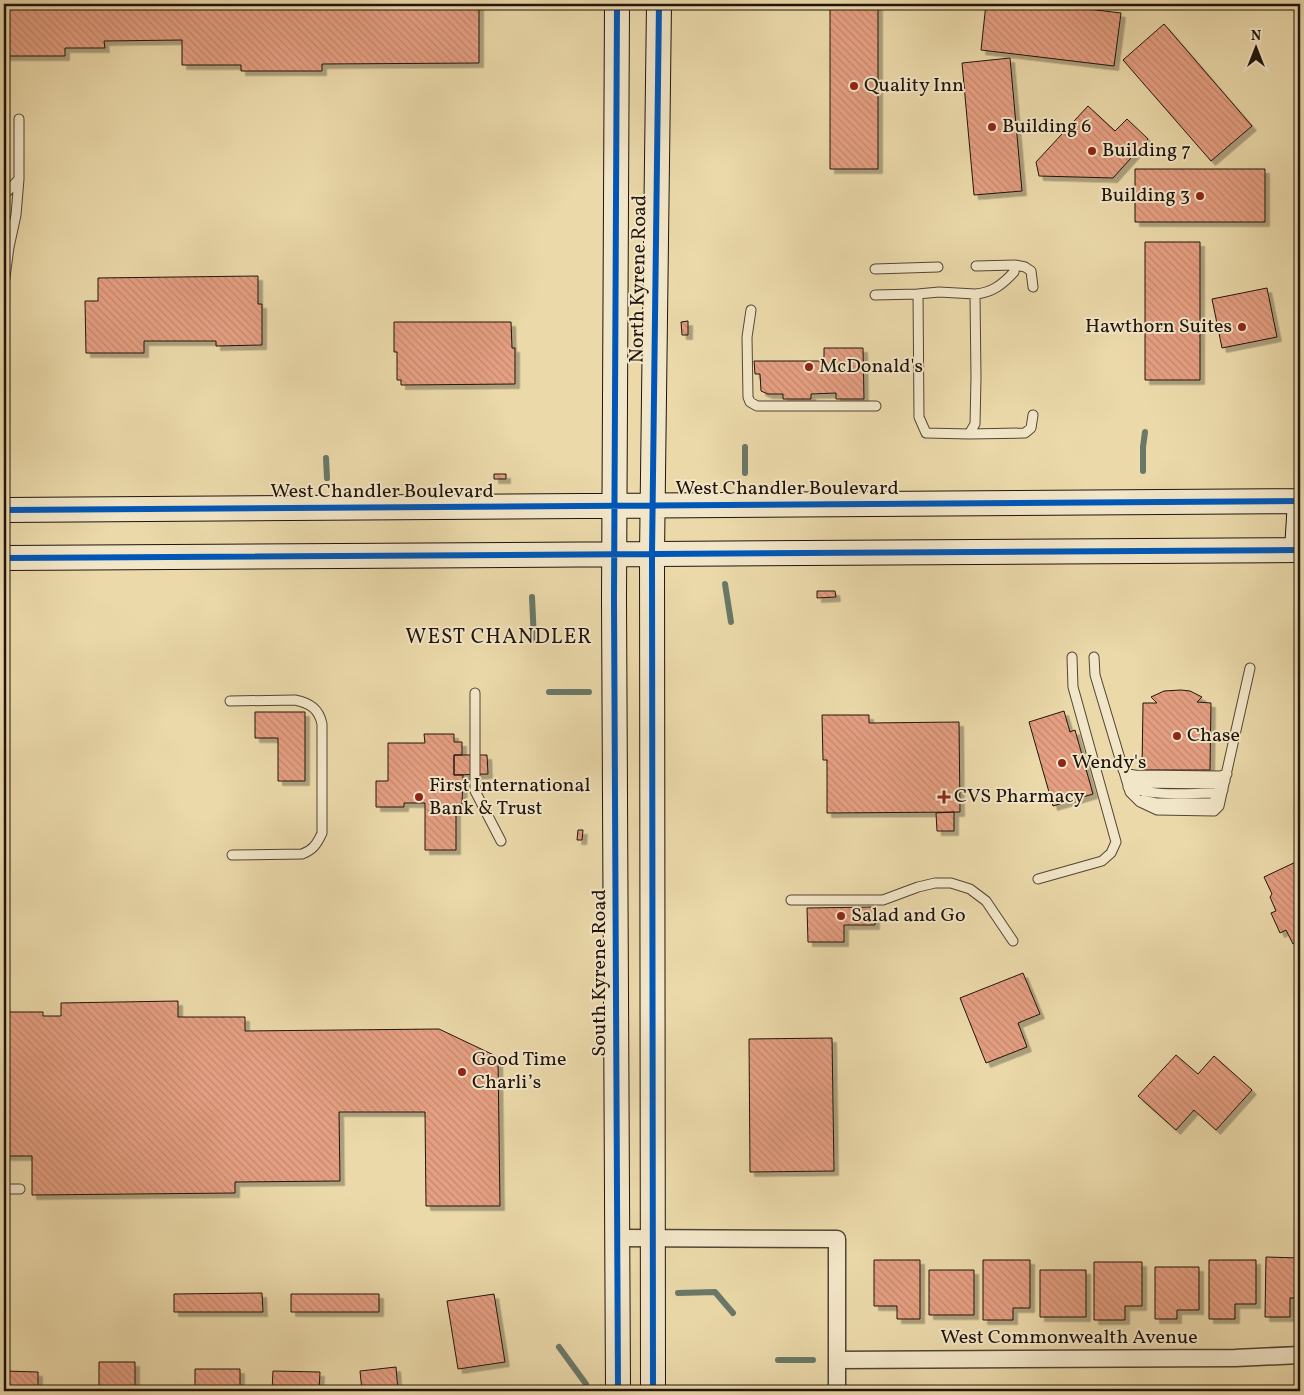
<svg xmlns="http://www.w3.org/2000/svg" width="1304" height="1395" font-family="Vollkorn,serif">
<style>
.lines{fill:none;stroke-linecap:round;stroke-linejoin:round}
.stream{stroke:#697867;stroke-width:6}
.building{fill:url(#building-back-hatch);stroke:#20140c;filter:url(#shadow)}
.lane-casing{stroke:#534534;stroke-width:11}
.street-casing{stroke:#534534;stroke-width:19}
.secondary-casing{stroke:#20140c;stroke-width:26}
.lane{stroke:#f2e6c8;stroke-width:9}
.street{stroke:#f2e6c8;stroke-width:16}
.secondary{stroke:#f2e6c8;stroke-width:24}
.cycleway-casing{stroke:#f2e6c8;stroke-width:9}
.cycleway{stroke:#0057b8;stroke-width:6}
.poi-dot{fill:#8f2418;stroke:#f2e6c8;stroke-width:2}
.labels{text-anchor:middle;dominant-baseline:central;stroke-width:4;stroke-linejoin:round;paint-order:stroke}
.poi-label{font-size:20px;fill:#20140c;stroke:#f2e6c8;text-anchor:start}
.street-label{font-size:20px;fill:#20140c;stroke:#f2e6c8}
.neighbourhood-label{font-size:21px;letter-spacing:1px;fill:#20140c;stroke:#f2e6c8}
</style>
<defs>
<pattern id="building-back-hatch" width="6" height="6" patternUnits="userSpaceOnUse" patternTransform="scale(1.25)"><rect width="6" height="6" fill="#e59f82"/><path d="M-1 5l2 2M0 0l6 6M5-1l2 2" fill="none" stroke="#c4886f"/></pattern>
<filter id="shadow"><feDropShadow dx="4.5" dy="4.5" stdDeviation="0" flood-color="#0004"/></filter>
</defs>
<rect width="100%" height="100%" fill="#ebd9aa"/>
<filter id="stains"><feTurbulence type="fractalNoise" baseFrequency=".004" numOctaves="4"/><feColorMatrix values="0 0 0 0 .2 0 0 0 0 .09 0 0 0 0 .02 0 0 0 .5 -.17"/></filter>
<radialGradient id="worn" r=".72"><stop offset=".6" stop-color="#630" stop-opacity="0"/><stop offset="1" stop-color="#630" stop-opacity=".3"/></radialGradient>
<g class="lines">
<path class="stream" d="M 745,447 L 745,473
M 326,458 L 327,478
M 1143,471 L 1143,447 L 1145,432
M 725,584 L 731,622
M 532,597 L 534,640
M 549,692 L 589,692
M 678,1293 L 715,1292 L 733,1313
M 559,1347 L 586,1384
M 778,1360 L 813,1360"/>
</g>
<path class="building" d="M 4,4 L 479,4 L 479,63 L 322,64 L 322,71 L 241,71 L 241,65 L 182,65 L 182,40 L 104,41 L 105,48 L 65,48 L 65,56 L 4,56 Z
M 830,4 L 878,4 L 878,169 L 830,169 Z
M 986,4 L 1046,4 L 1121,13 L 1114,66 L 981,50 Z
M 1289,4 L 1300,4 L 1300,17 Z
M 1164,24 L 1252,126 L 1211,161 L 1123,60 Z
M 1010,58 L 1022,191 L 974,195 L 962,63 Z
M 1088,106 L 1115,131 L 1127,119 L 1148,139 L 1113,178 L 1039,176 L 1036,162 Z
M 1135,169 L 1265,169 L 1265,222 L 1135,222 Z
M 1145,242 L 1200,242 L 1200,380 L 1145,380 Z
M 258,276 L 258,304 L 262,304 L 262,345 L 216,346 L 216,341 L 144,341 L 144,353 L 86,353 L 85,301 L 98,301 L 98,278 Z
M 1267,288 L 1277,337 L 1222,348 L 1212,299 Z
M 688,321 L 688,335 L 682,335 L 681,322 Z
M 394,322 L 511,322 L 512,348 L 515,348 L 515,384 L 401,385 L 401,380 L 397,380 L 397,352 L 394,352 Z
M 824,348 L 863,348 L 864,399 L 836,399 L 836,393 L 811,394 L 811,399 L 783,399 L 783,394 L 768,394 L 761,391 L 760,374 L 755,374 L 754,361 L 824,361 Z
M 494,474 L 506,474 L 506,479 L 494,479 Z
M 817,591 L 835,591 L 836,597 L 817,598 Z
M 1181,690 L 1190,691 L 1202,697 L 1197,702 L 1211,703 L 1210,770 L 1142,770 L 1143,703 L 1157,703 L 1151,697 L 1164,691 Z
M 1064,711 L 1070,732 L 1075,730 L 1093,794 L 1053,806 L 1029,722 Z
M 255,712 L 305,712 L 305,781 L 278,781 L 278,738 L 255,738 Z
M 822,715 L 869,715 L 869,723 L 959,722 L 960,812 L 827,813 L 827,760 L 823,760 Z
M 424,734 L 454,734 L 454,742 L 462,742 L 462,755 L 454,755 L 454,775 L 463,775 L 462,804 L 456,804 L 456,850 L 425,850 L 425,803 L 404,803 L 404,807 L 376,807 L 376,781 L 388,781 L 388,743 L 425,743 Z
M 454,755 L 487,755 L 488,774 L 454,775 Z
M 954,812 L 954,831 L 937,831 L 936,813 Z
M 578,830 L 583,830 L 582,840 L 577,840 Z
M 1300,860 L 1300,940 L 1293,944 L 1286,930 L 1280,933 L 1271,913 L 1276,911 L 1270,897 L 1272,894 L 1264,877 Z
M 875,907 L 875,925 L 844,925 L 844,942 L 808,942 L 807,908 Z
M 1023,973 L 1040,1014 L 1018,1023 L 1027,1047 L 986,1063 L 960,998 Z
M 178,1001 L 178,1017 L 245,1017 L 245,1031 L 439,1029 L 498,1057 L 500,1206 L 426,1206 L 425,1112 L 339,1112 L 340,1181 L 235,1182 L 235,1193 L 32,1195 L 32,1156 L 4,1156 L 4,1012 L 43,1012 L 43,1016 L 61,1016 L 61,1003 Z
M 832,1038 L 834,1171 L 750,1172 L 749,1039 Z
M 1176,1055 L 1198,1074 L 1214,1056 L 1252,1090 L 1216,1130 L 1194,1110 L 1176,1130 L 1138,1096 Z
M 1266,1257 L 1300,1258 L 1300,1298 L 1290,1298 L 1290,1317 L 1265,1317 Z
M 874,1260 L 920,1260 L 920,1319 L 897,1319 L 897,1306 L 874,1306 Z
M 983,1260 L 1030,1260 L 1030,1308 L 1013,1308 L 1013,1320 L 983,1320 Z
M 1209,1260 L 1256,1260 L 1256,1304 L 1235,1304 L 1235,1319 L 1209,1319 Z
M 1094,1262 L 1142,1262 L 1142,1306 L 1125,1306 L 1125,1320 L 1094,1320 Z
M 1155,1267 L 1199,1267 L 1199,1310 L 1177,1310 L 1177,1319 L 1155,1319 Z
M 929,1270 L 974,1270 L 974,1315 L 929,1315 Z
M 1040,1270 L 1086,1270 L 1086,1317 L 1040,1317 Z
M 262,1293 L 263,1312 L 174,1312 L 174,1294 Z
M 291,1294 L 379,1294 L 379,1312 L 291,1312 Z
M 494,1294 L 505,1362 L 458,1369 L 447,1301 Z
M 99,1362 L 135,1362 L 135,1391 L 99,1391 Z
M 396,1367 L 398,1391 L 362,1391 L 360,1371 Z
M 195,1369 L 240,1369 L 240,1391 L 195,1391 Z
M 4,1371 L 38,1372 L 38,1391 L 4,1391 Z
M 273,1371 L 320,1372 L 319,1391 L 272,1391 Z"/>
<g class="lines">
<g class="lane-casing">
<path id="lane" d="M 4,195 L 19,179
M 1015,265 L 1025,267 L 1031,271 L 1033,287
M 875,269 L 938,267
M 4,285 L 9,247 L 16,215 L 19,179 L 19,119
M 918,294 L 939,292 L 975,294
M 875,295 L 918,294 L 919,417 L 926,433 L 969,434 L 975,424 L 976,378 L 975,294 C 992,293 1003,284 1014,272 L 1015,265 L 976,266
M 751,310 L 747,337 L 748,397 L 750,402 L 757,406 L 876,406
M 969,434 L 1025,433 L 1031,428 L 1033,415
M 1094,657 L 1095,675 L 1130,792 L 1140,802 L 1157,810 L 1214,811 L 1219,806 L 1250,668
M 475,693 L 475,791 L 501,841
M 230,701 L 295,700 C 310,703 319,709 322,724 L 322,833 C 317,844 313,850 302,854 L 232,855
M 1123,770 L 1127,774 L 1135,775 L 1220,776 L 1227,774
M 1126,778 L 1130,782 L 1137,783 L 1217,784 L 1225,781
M 1128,787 C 1156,797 1187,793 1216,793 L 1223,790
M 1142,800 L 1156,803 L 1211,803 L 1221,797
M 1038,879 L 1102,861 L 1111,853 L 1116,842 L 1073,687 L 1072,657
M 791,900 L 883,900 L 918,887 L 935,883 L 951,883 L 970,889 L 986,901 L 1013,941
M 4,1189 L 20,1189"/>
</g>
<g class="street-casing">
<path id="street" d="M 617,1238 L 837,1239 L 837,1391
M 837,1360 L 1235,1358 L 1300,1355"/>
</g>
<g class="secondary-casing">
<path id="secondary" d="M 617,4 L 614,599 L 618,1391
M 4,510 L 1300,501
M 1297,550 L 1300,501
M 4,558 L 1300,550
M 653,1391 L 652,554 L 659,4"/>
</g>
<use href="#lane" class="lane"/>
<use href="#street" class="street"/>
<use href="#secondary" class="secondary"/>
<g class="cycleway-casing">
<path id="cycleway" d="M 617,4 L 614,599 L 618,1391
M 4,510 L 1300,501
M 4,558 L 1300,550
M 653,1391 L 652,554 L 659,4"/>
</g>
<use href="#cycleway" class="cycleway"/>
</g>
<g class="poi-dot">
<circle cx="854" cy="86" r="5"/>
<circle cx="992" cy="127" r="5"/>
<circle cx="1092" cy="151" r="5"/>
<circle cx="1200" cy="196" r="5"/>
<circle cx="1242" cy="327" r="5"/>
<circle cx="809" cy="367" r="5"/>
<circle cx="1177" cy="736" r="5"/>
<circle cx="1062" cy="763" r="5"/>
<circle cx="419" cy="797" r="5"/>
<path d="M941.5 789.5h5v5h5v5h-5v5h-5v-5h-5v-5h5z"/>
<circle cx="841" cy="916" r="5"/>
<circle cx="462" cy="1072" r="5"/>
</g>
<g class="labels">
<g class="poi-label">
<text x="864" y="86">Quality Inn</text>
<text x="1002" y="127">Building 6</text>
<text x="1102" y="151">Building 7</text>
<text x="1190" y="196" text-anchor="end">Building 3</text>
<text x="1232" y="327" text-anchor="end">Hawthorn Suites</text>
<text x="819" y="367">McDonald's</text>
<text x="1187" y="736">Chase</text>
<text x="1072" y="763">Wendy's</text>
<text x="429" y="786">First International<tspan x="429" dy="23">Bank &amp; Trust</tspan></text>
<text x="954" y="797">CVS Pharmacy</text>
<text x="851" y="916">Salad and Go</text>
<text x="472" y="1060">Good Time<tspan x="472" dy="23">Charli’s</tspan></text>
</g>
<g class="street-label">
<text transform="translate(639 279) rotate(-89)">North Kyrene Road</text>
<text x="787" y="489">West Chandler Boulevard</text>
<text x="382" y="492">West Chandler Boulevard</text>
<text transform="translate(600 973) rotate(-90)">South Kyrene Road</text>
<text x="1069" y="1338">West Commonwealth Avenue</text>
</g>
<g class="neighbourhood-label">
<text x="499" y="637">WEST CHANDLER</text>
</g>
</g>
<rect width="1304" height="1395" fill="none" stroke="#ebd9aa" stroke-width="20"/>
<rect x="5" y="5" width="1294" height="1385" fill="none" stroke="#20140c" stroke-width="2.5"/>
<rect x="10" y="10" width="1284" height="1375" fill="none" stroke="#20140c"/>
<g transform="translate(1256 48)" stroke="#f2e6c8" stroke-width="4" paint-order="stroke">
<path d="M0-4L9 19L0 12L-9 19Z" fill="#20140c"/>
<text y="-8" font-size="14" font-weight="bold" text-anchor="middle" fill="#20140c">N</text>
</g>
<rect width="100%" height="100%" filter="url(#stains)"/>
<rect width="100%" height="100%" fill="url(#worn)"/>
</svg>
